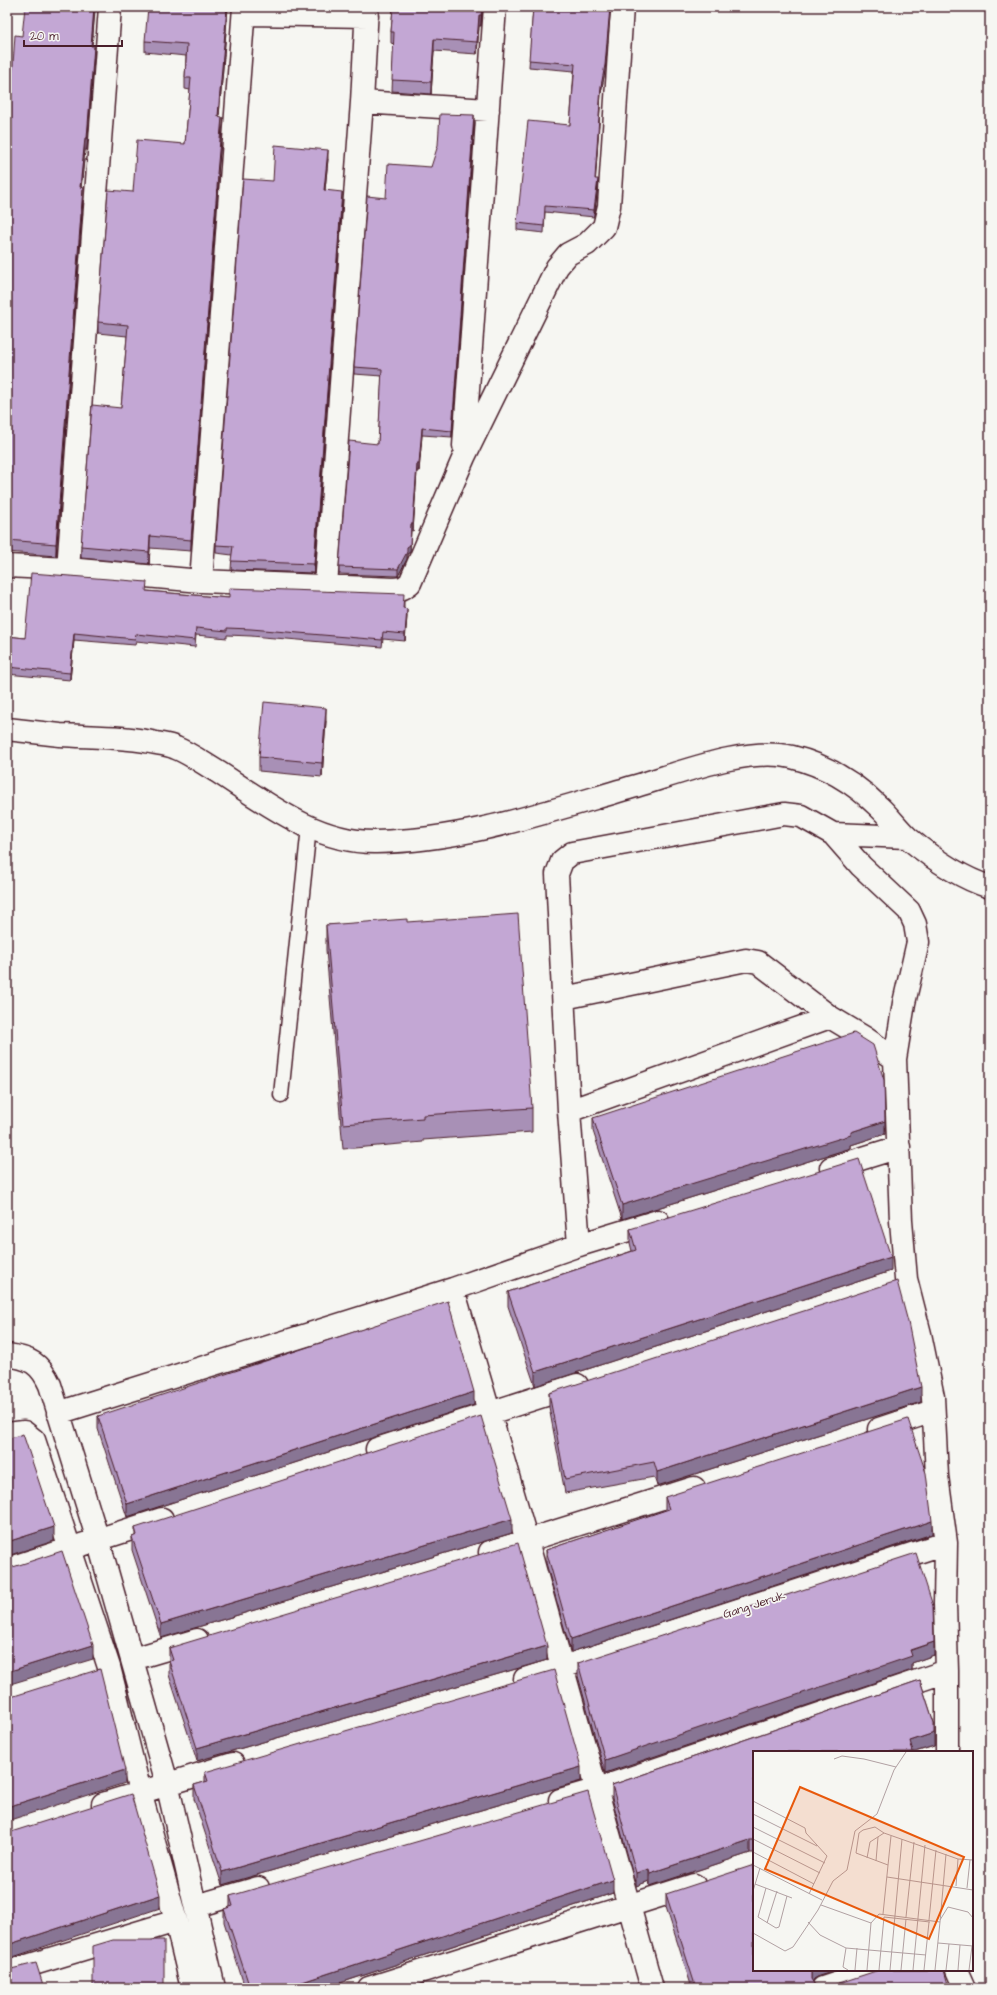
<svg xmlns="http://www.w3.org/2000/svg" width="997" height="1995" font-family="'Architects Daughter',sans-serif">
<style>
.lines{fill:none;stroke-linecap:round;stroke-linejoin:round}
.lane-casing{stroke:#4a1f2b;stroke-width:17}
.street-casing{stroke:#4a1f2b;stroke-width:25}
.lane{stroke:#f6f6f2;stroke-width:14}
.street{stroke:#f6f6f2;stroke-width:22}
.wall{fill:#a890b6;stroke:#4a1f2b}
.shaded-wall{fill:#887594;stroke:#4a1f2b}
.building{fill:#c3a7d4;stroke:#4a1f2b}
.labels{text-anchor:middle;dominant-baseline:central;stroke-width:3.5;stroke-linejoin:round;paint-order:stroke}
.street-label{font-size:12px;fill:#4a1f2b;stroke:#f6f6f2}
.inset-road{fill:none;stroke:#b1a0a2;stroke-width:1}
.view{fill:#e8590c;fill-opacity:0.15;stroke:#e8590c;stroke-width:2}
.inset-edge{fill:none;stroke:#4a1f2b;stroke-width:2}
</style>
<rect width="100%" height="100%" fill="#f6f6f2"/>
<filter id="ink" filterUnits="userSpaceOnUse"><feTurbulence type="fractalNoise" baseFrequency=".025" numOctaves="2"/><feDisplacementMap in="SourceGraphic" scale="8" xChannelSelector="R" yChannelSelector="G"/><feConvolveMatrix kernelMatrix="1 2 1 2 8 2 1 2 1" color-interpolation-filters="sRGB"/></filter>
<g filter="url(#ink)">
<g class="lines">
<g class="lane-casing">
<path id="lane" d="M 281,1095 L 309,827"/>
</g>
<g class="street-casing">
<path id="street" d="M 244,14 L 367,16
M 362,102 L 488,110
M 464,446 L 495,7
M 7,566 L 68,569 L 201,581 L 394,589 L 403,588 L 410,583 L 464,457 L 557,267 L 568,254 L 587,244 L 604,227 L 609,206 L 622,7
M 68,569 L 110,7
M 201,581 L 244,7
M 326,585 L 362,102 L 367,7
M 7,729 C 25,731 42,733 60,735 C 92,737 124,736 156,743 C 162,744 170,745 176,748 C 191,754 204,764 218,772 C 266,803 317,843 376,842 C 465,841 552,810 636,786 C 680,773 747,746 792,757 C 825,765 855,783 879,807 C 889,816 898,829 908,838 C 932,858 960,878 990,887
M 833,834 L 907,837
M 564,998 L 746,960 L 758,962 L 830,1017 L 865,1038 L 895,1059
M 569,1111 L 830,1017
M 831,1168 L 899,1147
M 579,1245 L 569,1111 L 557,874 L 562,861 L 572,853 L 784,814 L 801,816 L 833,834 L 861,866 L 909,911 L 915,924 L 918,942 L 904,1003 L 895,1059 L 901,1221 L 906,1279 L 920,1334 L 933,1397 L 937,1476 L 946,1543 L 945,1604 L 947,1671 L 947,1752
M 453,1289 L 527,1541 L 652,1988
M 7,1355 C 30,1358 40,1363 50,1385 L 98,1540 L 167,1783 L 214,1988
M 58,1413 L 453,1289 L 579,1245 L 658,1221
M 879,1429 L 933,1411
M 7,1434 L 24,1432 L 34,1440 L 109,1667 L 140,1792 L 176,1921 L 192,1988
M 377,1449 L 577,1385
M 490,1552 L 694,1488
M 7,1569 L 162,1519
M 133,1659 L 197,1640
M 525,1679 L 946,1543
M 560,1800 L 598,1789 L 947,1671
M 103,1804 L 233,1764
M 196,1906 L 258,1888
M 957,1970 L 965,1988
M 7,1972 L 176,1921
M 369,1988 L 694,1885
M 823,1988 L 878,1970"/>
</g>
<use href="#lane" class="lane"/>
<use href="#street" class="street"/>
</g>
<path class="wall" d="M 95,7 L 92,46 L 94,58 L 87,150 L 85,150 L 81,187 L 83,199 L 56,556 L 7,552 L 7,78 L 12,79 L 22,36 Z
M 228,7 L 219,116 L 222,128 L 218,174 L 218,185 L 191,551 L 150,548 L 149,564 L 81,558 L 81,546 L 121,408 L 127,336 L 98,333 L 98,322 L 133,192 L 185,144 L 190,90 L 185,89 L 185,78 L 186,56 L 145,52 L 145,41 Z
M 386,7 L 482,7 L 481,26 L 479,26 L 477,54 L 434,51 L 431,94 L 392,91 L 394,44 L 391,43 L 391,32 L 393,8 Z
M 533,7 L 605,71 L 601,93 L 595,179 L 598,186 L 594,217 L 545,212 L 544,233 L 517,230 L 517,223 L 570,125 L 574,71 L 529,67 Z
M 474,122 L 452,437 L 422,435 L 419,471 L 417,471 L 413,531 L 411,530 L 410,552 L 407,554 L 407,559 L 398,576 L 339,574 L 339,567 L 378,444 L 382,376 L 354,374 L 354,367 L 386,198 L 431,167 Z
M 328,159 L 325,190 L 342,200 L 314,573 L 231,570 L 232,555 L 216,553 L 216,545 L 273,181 Z
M 147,591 L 229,598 L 404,600 L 404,608 L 407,616 L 405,641 L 383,639 L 382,647 L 251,636 L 227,635 L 227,638 L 196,635 L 195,647 L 136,641 L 135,645 L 74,640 L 70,680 L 7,674 L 7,636 L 25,638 Z
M 326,721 L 322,777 L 259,771 L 259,757 Z
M 407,922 L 532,1108 L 532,1132 L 423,1140 L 423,1142 L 343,1149 L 326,950 L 326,925 Z
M 593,1118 L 885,1134 L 851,1145 L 851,1148 L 622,1219 L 593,1131 Z
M 630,1229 L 891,1271 L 535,1386 L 508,1306 L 508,1292 L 632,1251 L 630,1243 Z
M 549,1393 L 921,1402 L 657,1486 L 654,1477 L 565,1493 L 549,1407 Z
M 474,1405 L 127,1517 L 98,1429 L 98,1416 Z
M 665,1497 L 932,1534 L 571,1652 L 546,1563 L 546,1550 L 665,1511 Z
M 135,1528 L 512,1533 L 161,1638 L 132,1550 L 132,1537 L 135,1536 Z
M 169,1648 L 547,1660 L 197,1761 L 169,1675 Z
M 934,1655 L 912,1663 L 912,1670 L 605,1773 L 578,1676 L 578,1663 Z
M 920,1680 L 934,1723 L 934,1746 L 915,1752 L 754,1752 L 754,1853 L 750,1853 L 650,1886 L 649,1881 L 636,1886 L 612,1798 L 612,1785 Z
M 205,1772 L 581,1781 L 222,1885 L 194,1799 L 194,1785 L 205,1782 Z
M 613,1893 L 325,1988 L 245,1988 L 224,1922 L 224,1909 L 230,1907 L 230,1896 Z
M 666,1894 L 754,1970 L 838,1970 L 819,1976 L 814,1979 L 813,1982 L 814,1984 L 820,1987 L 949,1988 L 692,1988 L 666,1907 Z"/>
<path class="shaded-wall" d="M 94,7 L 95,7 L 95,11 L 91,58 L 91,46 Z
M 227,7 L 228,7 L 218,128 L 218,116 Z
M 482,7 L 481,26 L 481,15 Z
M 610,7 L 611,7 L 605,71 L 601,93 L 595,186 L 601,86 Z
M 479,15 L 479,26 L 477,54 L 477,42 Z
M 434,39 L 434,51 L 431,94 L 431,82 Z
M 94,46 L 94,58 L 87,150 L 87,138 Z
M 474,115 L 474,122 L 452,437 L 452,431 Z
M 222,117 L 222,128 L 217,185 L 217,174 Z
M 85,138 L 85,150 L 80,199 L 80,187 Z
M 328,150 L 328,159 L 324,199 L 324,190 Z
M 218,174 L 218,185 L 191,551 L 191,540 Z
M 598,179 L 598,186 L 594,217 L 594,210 Z
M 83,188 L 83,199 L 56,556 L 56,544 Z
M 342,192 L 342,200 L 314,573 L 314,564 Z
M 422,428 L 422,435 L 419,471 L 419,464 Z
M 417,464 L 417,471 L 413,531 L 413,524 Z
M 411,524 L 410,552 L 407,554 L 407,559 L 398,576 L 398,569 L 407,547 Z
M 150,536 L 150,548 L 149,564 L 149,552 Z
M 407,609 L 407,616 L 405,641 L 405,634 Z
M 74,633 L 74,640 L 70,680 L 70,673 Z
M 326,708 L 326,721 L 322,777 L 322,763 Z
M 885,1121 L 885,1134 L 851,1145 L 851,1148 L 622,1219 L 622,1205 L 851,1132 Z
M 891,1257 L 891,1271 L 535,1386 L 535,1372 Z
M 921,1387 L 921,1402 L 657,1486 L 657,1472 Z
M 474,1392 L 474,1405 L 127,1517 L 127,1504 Z
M 512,1519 L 512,1533 L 161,1638 L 161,1624 Z
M 932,1521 L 932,1534 L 571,1652 L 571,1639 Z
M 54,1527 L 54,1541 L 7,1556 L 7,1542 Z
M 934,1642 L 934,1655 L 912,1663 L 912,1670 L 605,1773 L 605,1760 Z
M 93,1645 L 93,1659 L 7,1685 L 7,1672 Z
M 547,1646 L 547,1660 L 197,1761 L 197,1748 Z
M 934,1733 L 934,1746 L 915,1752 L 910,1752 L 910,1741 Z
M 581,1767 L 581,1781 L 222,1885 L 222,1872 Z
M 125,1770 L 125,1783 L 7,1821 L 7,1807 Z
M 750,1840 L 750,1853 L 650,1886 L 650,1873 Z
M 649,1869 L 649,1881 L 636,1886 L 636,1873 Z
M 613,1880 L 613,1893 L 325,1988 L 284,1988 Z
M 160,1895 L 160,1908 L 7,1959 L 7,1945 Z
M 812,1970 L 838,1970 L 819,1976 L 814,1979 L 811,1985 L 811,1972 Z"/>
<path class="building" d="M 25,7 L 94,7 L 91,46 L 94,46 L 87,138 L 85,138 L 80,187 L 83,188 L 56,544 L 7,540 L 7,78 L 12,79 L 15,35 L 22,36 Z
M 148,7 L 227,7 L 218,116 L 222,117 L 217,174 L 218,174 L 191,540 L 150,536 L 149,552 L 81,546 L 92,405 L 121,408 L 128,325 L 98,322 L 108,190 L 133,192 L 137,140 L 185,144 L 191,78 L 185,78 L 187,44 L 145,41 Z
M 393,7 L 482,7 L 481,15 L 479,15 L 477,42 L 434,39 L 431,82 L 392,80 L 394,32 L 391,32 Z
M 533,7 L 610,7 L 605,65 L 601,86 L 595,179 L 598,179 L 594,210 L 545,206 L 544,226 L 517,223 L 528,121 L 570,125 L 575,64 L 529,60 Z
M 440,114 L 474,115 L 452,431 L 422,428 L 419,464 L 417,464 L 413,524 L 411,524 L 410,545 L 407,547 L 407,552 L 398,569 L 339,567 L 349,441 L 378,444 L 382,369 L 354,367 L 367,196 L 386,198 L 388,164 L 431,167 L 438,145 Z
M 275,145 L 328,150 L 324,190 L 342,192 L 314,564 L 231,561 L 233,546 L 216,545 L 243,179 L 273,181 Z
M 31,573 L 147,582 L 146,591 L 229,598 L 229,588 L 404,594 L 403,608 L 407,609 L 405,634 L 383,632 L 382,640 L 251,629 L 227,628 L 227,631 L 196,628 L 195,640 L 136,634 L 135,639 L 74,633 L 70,673 L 7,667 L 7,636 L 25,638 Z
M 264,702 L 326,708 L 322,763 L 259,757 Z
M 518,914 L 532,1108 L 423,1115 L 423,1118 L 343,1124 L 326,925 L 407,919 L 407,922 Z
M 854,1033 L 873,1045 L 884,1080 L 885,1121 L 851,1132 L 851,1135 L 622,1205 L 593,1118 Z
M 859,1159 L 891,1257 L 535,1372 L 508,1292 L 636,1250 L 630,1229 Z
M 897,1281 L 908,1322 L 921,1387 L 657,1472 L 654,1462 L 565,1479 L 549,1393 Z
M 448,1301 L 474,1392 L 127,1504 L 98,1416 Z
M 481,1416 L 512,1519 L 161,1624 L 132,1537 L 137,1535 L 135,1528 Z
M 908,1419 L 926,1473 L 932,1521 L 571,1639 L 546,1550 L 669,1509 L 665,1497 Z
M 23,1434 L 54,1527 L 7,1542 L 7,1439 Z
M 518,1543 L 547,1646 L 197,1748 L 169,1661 L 173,1660 L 169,1648 Z
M 62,1551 L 93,1645 L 7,1672 L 7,1568 L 10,1568 Z
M 916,1553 L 933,1606 L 934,1642 L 910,1650 L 912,1656 L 605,1760 L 578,1663 Z
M 100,1669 L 125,1770 L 7,1807 L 7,1697 L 11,1697 Z
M 554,1670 L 581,1767 L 222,1872 L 194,1785 L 208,1781 L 205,1772 Z
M 920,1680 L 934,1723 L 934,1733 L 910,1741 L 913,1752 L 754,1752 L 754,1840 L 750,1840 L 650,1873 L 649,1869 L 636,1873 L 612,1785 Z
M 588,1792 L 613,1880 L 284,1988 L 250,1988 L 224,1909 L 233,1906 L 230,1896 Z
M 131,1794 L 160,1895 L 7,1945 L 7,1833 L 11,1832 Z
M 754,1865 L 754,1970 L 812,1970 L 811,1972 L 811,1979 L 814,1984 L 820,1987 L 827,1987 L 879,1970 L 944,1970 L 949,1988 L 696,1988 L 666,1894 Z
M 113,1940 L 164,1940 L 164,1988 L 93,1988 L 93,1946 Z
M 36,1963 L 44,1988 L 7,1988 L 7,1970 Z"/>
</g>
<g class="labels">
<g class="street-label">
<text transform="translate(754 1605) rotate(-18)">Gang Jeruk</text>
</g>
</g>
<g transform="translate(753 1751)">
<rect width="220" height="220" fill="#f6f6f2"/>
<path class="inset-road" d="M 81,8 L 89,5 L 111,8 L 143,16M 0,50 L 52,77 L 53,82 L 74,105 L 56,143M 0,63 L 64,95M 0,76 L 72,112M 0,88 L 67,122M 0,101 L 61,133M 114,107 L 117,91 L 131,82M 123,110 L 125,86M 0,114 L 69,149M 135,114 L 103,102 L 106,82 L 110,79 L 122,76 L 131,82 L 205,108 L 220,109M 134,126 L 220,139M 2,133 L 39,147M 203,135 L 205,108M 13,137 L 5,166 L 23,177 L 26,176 L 34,145M 214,137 L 217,109M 0,140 L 7,117M 68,154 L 118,172M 130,163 L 138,85M 153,166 L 161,91M 176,169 L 183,99M 187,169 L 195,156 L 215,161 L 220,167M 55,171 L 67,184 L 93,197M 14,172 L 24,140M 0,182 L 32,200 L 40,196 L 65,159 L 80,130 L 94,119 L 102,80 L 124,63 L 141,19 L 153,1M 185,192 L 220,195M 95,219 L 90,216 L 93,197 L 173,204M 102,219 L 104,197M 114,219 L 118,172 L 126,163 L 187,171 L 193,103M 126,219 L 131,166 L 177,171M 137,219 L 149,88M 148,219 L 153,168M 160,219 L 172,94M 171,219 L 176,171M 182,219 L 187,171M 193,219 L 196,193M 205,219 L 207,194M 216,219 L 219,195"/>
<path class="view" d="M 47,36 L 211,106 L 176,188 L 12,118 Z"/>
<rect width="220" height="220" class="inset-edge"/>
</g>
<rect width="997" height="1995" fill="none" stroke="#f6f6f2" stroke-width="24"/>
<rect x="12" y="12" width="973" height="1971" fill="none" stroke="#4a1f2b" stroke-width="1.5" filter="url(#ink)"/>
<path d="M24 40v6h98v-6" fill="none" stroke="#4a1f2b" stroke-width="2"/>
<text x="30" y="40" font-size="12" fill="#4a1f2b" stroke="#f6f6f2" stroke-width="3" paint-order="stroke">20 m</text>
</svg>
